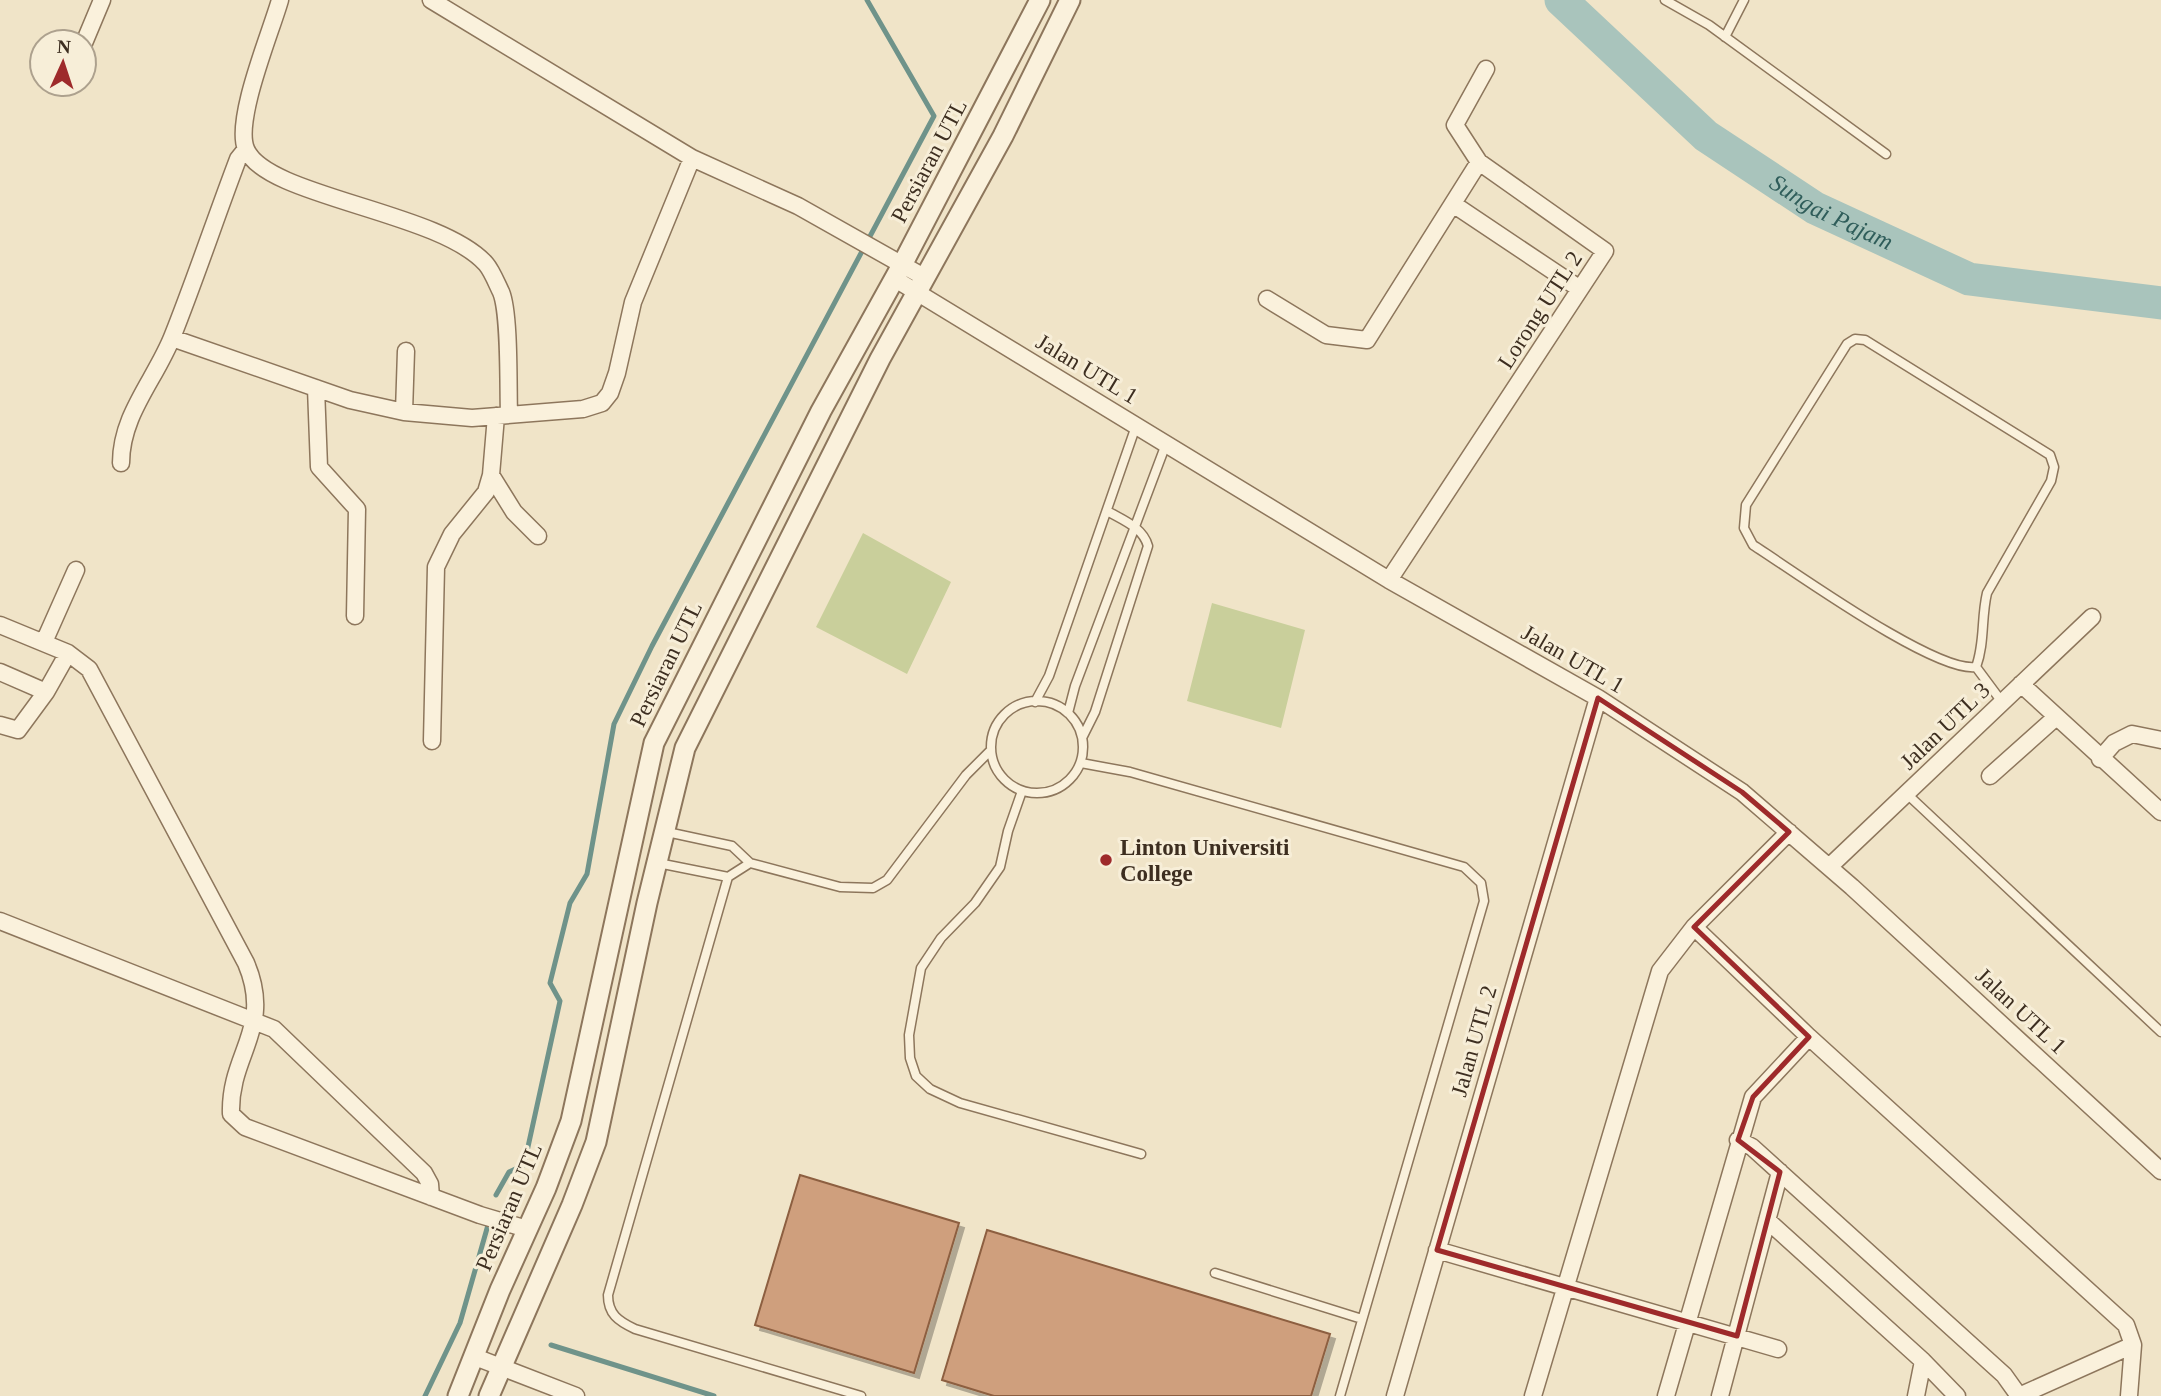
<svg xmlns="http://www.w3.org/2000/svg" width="2161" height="1396" font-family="Georgia,serif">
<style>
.green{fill:#c9cf9b}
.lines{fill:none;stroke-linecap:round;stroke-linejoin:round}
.stream{stroke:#6f938a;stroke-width:5}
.river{stroke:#a9c4bc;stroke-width:33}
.building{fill:#cf9f7d;stroke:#8d5f41;stroke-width:2;filter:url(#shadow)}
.service-casing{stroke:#8d765c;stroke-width:11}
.minor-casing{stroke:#8d765c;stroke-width:19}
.tertiary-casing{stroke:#8d765c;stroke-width:23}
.service{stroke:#faf1dc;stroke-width:8}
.minor{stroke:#faf1dc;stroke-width:16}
.tertiary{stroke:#faf1dc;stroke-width:19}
.marked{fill:none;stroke:#9e2a2b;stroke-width:5;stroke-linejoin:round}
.poi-dot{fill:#9e2a2b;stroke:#f7eed8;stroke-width:2.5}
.labels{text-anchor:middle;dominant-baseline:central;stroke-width:6;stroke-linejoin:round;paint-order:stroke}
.street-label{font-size:23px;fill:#3d2e20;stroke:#f7eed8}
.poi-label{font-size:23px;font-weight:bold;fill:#3d2e20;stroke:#f7eed8;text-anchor:start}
.water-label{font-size:24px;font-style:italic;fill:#2f5d5a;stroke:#f7eed8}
</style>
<defs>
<filter id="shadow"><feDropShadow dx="5" dy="5" stdDeviation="0" flood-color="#0004"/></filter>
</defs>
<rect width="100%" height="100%" fill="#f0e4c8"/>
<path class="green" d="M 863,533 L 951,582 L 907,674 L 816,627 Z
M 1212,603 L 1305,630 L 1281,728 L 1187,701 Z"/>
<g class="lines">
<path class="stream" d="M 496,1195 L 509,1172 L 524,1165 L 560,1001 L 550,983 L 570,903 L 587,874 L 614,724 L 652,646 L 934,116 L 867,0
M 551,1345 L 714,1396
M 425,1396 L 460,1323 L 488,1225"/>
<path class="river" id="s1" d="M 1561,0 L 1706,136 L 1815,208 L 1969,279 L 2161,303"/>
</g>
<path class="building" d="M 800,1175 L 959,1223 L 914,1373 L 755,1325 Z
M 987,1230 L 1330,1334 L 1311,1396 L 994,1396 L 942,1380 Z"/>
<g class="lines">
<g class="service-casing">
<path id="service" d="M 1665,0 L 1709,25 L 1886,154
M 1725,37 L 1744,0
M 1976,667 C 1935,673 1794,571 1753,545 L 1744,528 L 1746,505 L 1847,344 L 1855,339 L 1865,340 L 2050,455 L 2054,467 L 2051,481 L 1987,593 C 1981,618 1985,643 1976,667 L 2002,702
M991 747a46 46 0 1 1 92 0a46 46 0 1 1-92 0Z
M 1035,702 L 1049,676 L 1136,426
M 1068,713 L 1075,686 L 1166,444
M 1083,736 L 1095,712 L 1148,546 C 1143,528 1125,521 1109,512
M 1081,763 L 1130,772 L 1464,867 L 1481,883 L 1484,901 L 1340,1396
M 1022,791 L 1008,831 L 1000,867 L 975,903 L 941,938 L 921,968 L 909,1035 L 910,1058 L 916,1076 L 930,1089 L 960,1103 L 1141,1154
M 1907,794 L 2161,1032
M 667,832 L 732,846 L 750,863 L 840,887 L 873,888 L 887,880 L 966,775 L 991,750
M 658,863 L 728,877
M 750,863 L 728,877 L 608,1295 C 608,1314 618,1321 635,1329 L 861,1396
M 1215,1273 L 1362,1319"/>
</g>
<g class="minor-casing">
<path id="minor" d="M 280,0 C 271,32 234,120 246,149 C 265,197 439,211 486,264 C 492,271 497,284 501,292 C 510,313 508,388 509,414
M 431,0 L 692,158 L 798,206 L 924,277
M 84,43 L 102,0
M 1453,204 L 1580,289
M 895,279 L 1389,580 L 1598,698 L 1742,792 L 1852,887 L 2161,1171
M 1267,299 L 1326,335 L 1367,340 L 1479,162
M 172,338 L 350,400 L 404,412 L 472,418 L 583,409 L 602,403 L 610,393 L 617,373 L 633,302 L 692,158
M 316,388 L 319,467 L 357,509 L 355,616
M 404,412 L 406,351
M 496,416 L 491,475 L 514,512 L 538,536
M 121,463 C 121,414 156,379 173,335 C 196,277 216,217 238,159 L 246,149
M 1389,580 L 1605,251 L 1479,162 L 1455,125 L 1486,69
M 0,625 L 68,653 L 89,669 L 246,963 C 274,1029 229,1053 231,1114 L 245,1127 L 480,1215 L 527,1229
M 44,642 L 76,570
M 0,672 L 46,692 L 18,730 L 0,725
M 2021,684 L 2161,812
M 46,692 L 68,653
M 432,741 L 436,567 L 452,534 L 486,492 L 491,475
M 2100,759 L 2114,743 L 2132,734 L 2161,740
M 1990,776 L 2055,718
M 1829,867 L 2092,617
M 0,921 L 274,1029 L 424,1173 L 430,1184 L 431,1197
M 1694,927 L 1809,1037 L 2126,1325 L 2133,1345 L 2129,1396
M 1738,1140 L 1752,1147 L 2004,1375 L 2019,1396 L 2133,1345
M 1767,1220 L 1923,1361 L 1916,1396
M 1437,1250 L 1778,1349
M 475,1357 L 576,1396
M 1923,1361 L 1957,1396
M 1395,1396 L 1598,698
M 1533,1396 L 1660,971 L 1694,927 L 1789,832
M 1666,1396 L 1753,1097 L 1809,1037
M 1720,1396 L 1780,1172"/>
</g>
<g class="tertiary-casing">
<path id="tertiary" d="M 458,1396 L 500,1290 L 546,1188 L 571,1121 L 654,743 L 821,411 L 902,265 L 1040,0
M 489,1396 L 572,1205 L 596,1142 L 647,903 L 685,748 L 880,359 L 1003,136 L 1070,0"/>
</g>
<use href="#service" class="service"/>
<use href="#minor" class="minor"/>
<use href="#tertiary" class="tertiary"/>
</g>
<path class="marked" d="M 1598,698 L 1742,792 L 1789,832 L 1694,927 L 1809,1037 L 1753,1097 L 1738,1140 L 1780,1172 L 1737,1336 L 1437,1250 Z"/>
<circle class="poi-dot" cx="1106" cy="860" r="7"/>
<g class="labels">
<g class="street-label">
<text transform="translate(929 161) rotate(-62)">Persiaran UTL</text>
<text transform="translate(1540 310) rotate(-57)">Lorong UTL 2</text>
<text transform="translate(1087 369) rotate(31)">Jalan UTL 1</text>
<text transform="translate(1573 659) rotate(30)">Jalan UTL 1</text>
<text transform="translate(666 664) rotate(-64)">Persiaran UTL</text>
<text transform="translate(1945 726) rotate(-44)">Jalan UTL 3</text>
<text transform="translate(2021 1011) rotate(43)">Jalan UTL 1</text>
<text transform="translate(1474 1041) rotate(-74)">Jalan UTL 2</text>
<text transform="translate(509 1207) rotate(-67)">Persiaran UTL</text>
</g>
<g class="poi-label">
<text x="1120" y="847">Linton Universiti<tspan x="1120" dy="26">College</tspan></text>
</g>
<g class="water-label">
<text stroke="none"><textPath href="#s1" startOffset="346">Sungai Pajam</textPath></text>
</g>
</g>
<g transform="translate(63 63) rotate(3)"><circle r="33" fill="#f7eed8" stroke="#ada18e" stroke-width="2"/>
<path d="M0-5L12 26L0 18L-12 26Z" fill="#9e2a2b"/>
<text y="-10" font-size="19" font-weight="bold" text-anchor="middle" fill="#3d2e20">N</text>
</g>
</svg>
